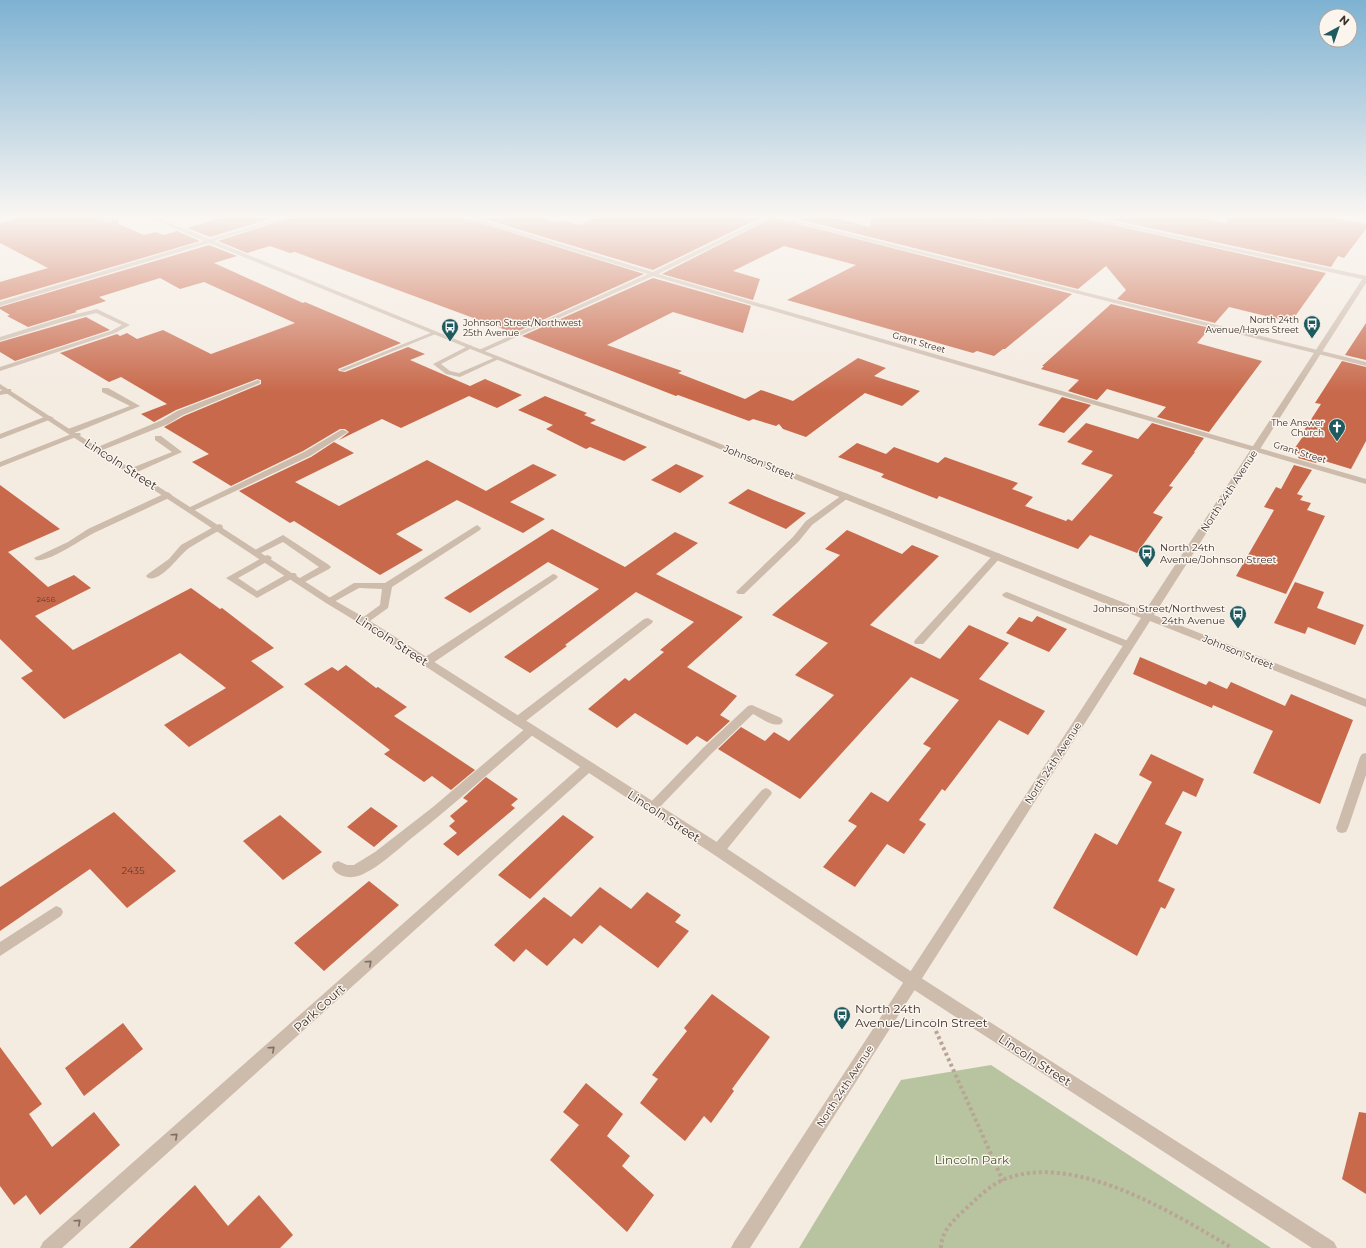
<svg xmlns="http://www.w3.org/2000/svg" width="1366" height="1248" font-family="Montserrat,sans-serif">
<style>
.green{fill:#b8c4a0}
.building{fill:#c8694b}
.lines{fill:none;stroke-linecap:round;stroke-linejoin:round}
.path{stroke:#b9a596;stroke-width:4;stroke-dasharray:3 3;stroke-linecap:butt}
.service{fill:#cdbbac;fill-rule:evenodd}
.minor{fill:#cdbbac;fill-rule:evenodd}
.tertiary{fill:#cdbbac;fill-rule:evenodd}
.oneway{stroke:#7d6f65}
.labels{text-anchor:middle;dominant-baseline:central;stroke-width:3;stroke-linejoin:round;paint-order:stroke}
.number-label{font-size:8px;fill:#5e3e33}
.far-poi-label{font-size:9px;fill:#3b302b;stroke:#fbf5ee;text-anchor:end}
.far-street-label{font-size:9px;fill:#3b302b;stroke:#fbf5ee}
.street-label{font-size:10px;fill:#3b302b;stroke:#fbf5ee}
.poi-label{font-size:10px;fill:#3b302b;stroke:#fbf5ee;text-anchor:start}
.near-number-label{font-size:10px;fill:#5e3e33}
.near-street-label{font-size:12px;fill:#3b302b;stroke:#fbf5ee}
.near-poi-label{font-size:12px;fill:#3b302b;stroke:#fbf5ee;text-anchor:start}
.near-park-label{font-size:12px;fill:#4a5a2e;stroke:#fbf5ee}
</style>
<rect width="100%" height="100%" fill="#f4ebe1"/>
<path class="green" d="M 991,1065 L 1271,1248 L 799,1248 L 901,1080 Z"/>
<path class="building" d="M 18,218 L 101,218 L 107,223 L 112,221 L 112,218 L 118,218 L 119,224 L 144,235 L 156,232 L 163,235 L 177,231 L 200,241 L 0,300 L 0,282 L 48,268 L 0,243 L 0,223 Z
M 221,218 L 273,218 L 210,237 L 187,228 Z
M 290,218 L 465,218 L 644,274 L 514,333 L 295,252 L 290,253 L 270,246 L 247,253 L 218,241 Z
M 481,218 L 543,218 L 556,222 L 562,220 L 579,225 L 595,218 L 760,218 L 653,270 Z
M 772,218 L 775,218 L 1072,294 L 1005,349 L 1003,349 L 994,356 L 977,351 L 973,353 L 787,300 L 856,265 L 784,246 L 733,271 L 760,279 L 753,300 L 662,274 Z
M 794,218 L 836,218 L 870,227 L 871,218 L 977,218 L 985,220 L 989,218 L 1082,218 L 1326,273 L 1291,322 L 1229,307 L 1215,323 L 1117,299 L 1126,290 L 1106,266 L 1078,289 Z
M 1103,218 L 1201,218 L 1227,223 L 1227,218 L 1334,218 L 1366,224 L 1366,229 L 1344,258 L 1338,256 L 1331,267 Z
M 209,245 L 237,256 L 214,263 L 303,303 L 305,302 L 401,343 L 338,369 L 339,371 L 345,372 L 408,347 L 425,354 L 410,360 L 470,386 L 485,379 L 522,395 L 497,408 L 469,396 L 401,428 L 382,419 L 339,440 L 349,432 L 345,429 L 340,429 L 303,451 L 231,486 L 192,462 L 209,454 L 164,427 L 184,416 L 261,384 L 261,380 L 257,379 L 176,410 L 154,422 L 141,414 L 167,404 L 121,377 L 109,382 L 60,353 L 117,334 L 120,336 L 127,333 L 137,339 L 163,330 L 211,354 L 295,323 L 204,282 L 180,289 L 160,278 L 99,297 L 106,301 L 75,311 L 77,312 L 28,327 L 7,316 L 10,315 L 0,309 L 0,307 Z
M 653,278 L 751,306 L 743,333 L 673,312 L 607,345 L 682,371 L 678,373 L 745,399 L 761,390 L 793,401 L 858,358 L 886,368 L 874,376 L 920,391 L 902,406 L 865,393 L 806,437 L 783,429 L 779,424 L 776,426 L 753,419 L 749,421 L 678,395 L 676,396 L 522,336 Z
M 1111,304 L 1210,328 L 1197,343 L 1262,361 L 1209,432 L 1157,417 L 1166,407 L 1107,389 L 1097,400 L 1068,391 L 1079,380 L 1041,369 L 1044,366 L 1042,366 Z
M 86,317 L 110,330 L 15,361 L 0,352 L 0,342 Z
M 1366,323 L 1366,360 L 1345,355 Z
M 1342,361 L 1366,367 L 1366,441 L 1351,469 L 1318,459 L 1316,463 L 1298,458 L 1300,454 L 1292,452 L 1306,432 L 1303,432 L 1321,404 L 1315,403 Z
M 545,396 L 587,413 L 584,415 L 596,420 L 590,423 L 647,447 L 624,461 L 590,447 L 586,449 L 546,429 L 553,425 L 518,410 Z
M 1062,397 L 1091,405 L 1064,433 L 1038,425 Z
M 1086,423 L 1138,439 L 1152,423 L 1204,438 L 1194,452 L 1195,452 L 1169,486 L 1173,487 L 1153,513 L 1163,517 L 1137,553 L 1090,535 L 1078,549 L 939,496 L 937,499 L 881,477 L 884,474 L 838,457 L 857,443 L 886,454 L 894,447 L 938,463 L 945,457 L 1018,483 L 1012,489 L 1033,497 L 1025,506 L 1066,521 L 1068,519 L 1072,521 L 1113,475 L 1081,464 L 1093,451 L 1067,442 Z
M 334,442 L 354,453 L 295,482 L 339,506 L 427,460 L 486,491 L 533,464 L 557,475 L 510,502 L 545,519 L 523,533 L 457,500 L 396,534 L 423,550 L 380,575 L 294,521 L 290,523 L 239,491 L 311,457 Z
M 676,464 L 704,476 L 680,493 L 651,480 Z
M 1294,465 L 1312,470 L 1297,494 L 1303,496 L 1300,500 L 1311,503 L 1307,510 L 1325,516 L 1286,594 L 1236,576 L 1274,510 L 1264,507 L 1276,487 L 1281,489 Z
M 0,485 L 60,529 L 8,552 L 48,587 L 74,575 L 91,588 L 35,616 L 73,650 L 191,588 L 220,609 L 222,608 L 274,648 L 251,661 L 284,687 L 189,747 L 164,725 L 226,688 L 180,653 L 64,719 L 21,678 L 33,671 L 0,639 Z
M 748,489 L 774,500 L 806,513 L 786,529 L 728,503 Z
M 552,529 L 625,567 L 675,532 L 698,543 L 656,574 L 743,617 L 687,667 L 737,696 L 720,715 L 730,721 L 707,742 L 697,736 L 687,745 L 635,713 L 617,728 L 588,709 L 625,678 L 629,681 L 664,652 L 660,650 L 694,622 L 636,592 L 565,645 L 567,646 L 530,673 L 504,657 L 599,589 L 548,562 L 470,613 L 444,598 Z
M 847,530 L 902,554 L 912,545 L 939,556 L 870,625 L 940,659 L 969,625 L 1009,643 L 979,679 L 1045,711 L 1028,735 L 999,720 L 945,791 L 942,789 L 919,820 L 926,824 L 904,854 L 887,844 L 855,887 L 823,867 L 857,826 L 848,821 L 871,792 L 888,802 L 931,748 L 923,744 L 959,700 L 911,677 L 800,799 L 718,749 L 741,727 L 765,741 L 774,732 L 789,741 L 834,695 L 795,675 L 828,643 L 772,615 L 840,555 L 825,549 Z
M 1295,582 L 1324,592 L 1317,608 L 1364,625 L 1355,645 L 1308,627 L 1305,634 L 1274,623 Z
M 1037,616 L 1067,629 L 1049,652 L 1006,633 L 1019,617 L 1032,622 Z
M 1140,657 L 1206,685 L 1209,681 L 1227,689 L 1231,682 L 1285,706 L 1291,694 L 1353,720 L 1320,804 L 1253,773 L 1273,731 L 1213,705 L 1212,708 L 1133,674 Z
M 346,665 L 376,688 L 378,687 L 407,707 L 394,716 L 475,770 L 451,790 L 432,776 L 424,782 L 384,754 L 390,750 L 304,684 L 332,667 L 338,671 Z
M 1151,754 L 1204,779 L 1196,797 L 1183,791 L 1165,824 L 1182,832 L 1158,881 L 1175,889 L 1165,909 L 1161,907 L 1137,956 L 1053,908 L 1095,833 L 1117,845 L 1152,782 L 1139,775 Z
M 486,777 L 518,799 L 511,805 L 515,808 L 458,856 L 443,844 L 457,833 L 449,826 L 455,821 L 450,816 L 468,801 L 463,798 Z
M 371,807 L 398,826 L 374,847 L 347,827 Z
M 114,812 L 176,871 L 127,908 L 90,869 L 0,931 L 0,887 Z
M 280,815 L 322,852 L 283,880 L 243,841 Z
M 563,815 L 594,837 L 530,899 L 498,875 Z
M 369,881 L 399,905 L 324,971 L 294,943 Z
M 600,887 L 631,909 L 647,892 L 681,915 L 675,922 L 689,931 L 658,968 L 600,925 L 582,944 L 574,938 L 547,966 L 526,949 L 514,962 L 494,945 L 544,897 L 571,917 Z
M 712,994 L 770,1037 L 732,1089 L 734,1091 L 711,1123 L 704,1116 L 685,1141 L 640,1103 L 658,1079 L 652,1075 L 687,1031 L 684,1028 Z
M 123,1023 L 143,1049 L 84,1096 L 65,1068 Z
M 0,1047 L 42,1104 L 29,1114 L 52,1147 L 94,1112 L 120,1145 L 40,1215 L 26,1195 L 14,1205 L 0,1186 Z
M 586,1083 L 623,1114 L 607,1136 L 630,1156 L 622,1166 L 654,1195 L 627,1232 L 550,1160 L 579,1125 L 563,1112 Z
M 1359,1112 L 1366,1113 L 1366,1194 L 1342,1179 Z
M 195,1185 L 228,1226 L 259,1195 L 293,1235 L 280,1248 L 129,1248 Z"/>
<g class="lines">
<path class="path" d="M 931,1020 L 1003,1181
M 941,1248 C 941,1229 958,1216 971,1204 C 982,1193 996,1181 1011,1177 C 1080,1155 1175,1214 1232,1248"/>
<path class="service" d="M 102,218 L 109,218 L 111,220 L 108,222 Z
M 97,309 L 130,325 L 115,333 L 0,371 L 0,367 L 111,331 L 122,325 L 96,313 L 72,319 L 0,341 L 0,337 L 68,316 Z
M 433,332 L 438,333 L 344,371 L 339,370 Z
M 470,345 L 472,346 L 472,348 L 441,364 L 450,371 L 459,373 L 496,357 L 501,358 L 460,377 L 446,374 L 433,364 Z
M 258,380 L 260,381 L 260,383 L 183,415 L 168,424 L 100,451 L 97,451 L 93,449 L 162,420 L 177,411 Z
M 102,388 L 108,388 L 140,406 L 74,433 L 68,433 L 68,429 L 130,406 L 102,392 Z
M 8,389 L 11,389 L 11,393 L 0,395 L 0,391 Z
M 47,416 L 50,416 L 54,418 L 0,439 L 0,434 Z
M 341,430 L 344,430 L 348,432 L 310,456 L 193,511 L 187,511 L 186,509 L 304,452 Z
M 74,433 L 80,433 L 81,435 L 0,467 L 0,462 Z
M 155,436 L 161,436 L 182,452 L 135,473 L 129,473 L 129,469 L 172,452 L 155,440 Z
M 168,492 L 172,495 L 171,497 C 146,509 121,520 96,532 C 83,538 49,563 36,560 L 34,558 L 68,542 L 88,529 Z
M 845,493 L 848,494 L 849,496 L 848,498 L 812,525 L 799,541 L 744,594 L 738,594 L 736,592 L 738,590 L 793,537 L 806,521 Z
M 219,524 L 222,525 L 223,527 L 222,529 C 211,535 200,541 189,548 C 179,555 162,582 148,578 L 146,576 L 148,574 L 169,559 L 181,545 Z
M 477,525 L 481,528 L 480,530 L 392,587 L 388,608 L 367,623 L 363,624 L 358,621 L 380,605 L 382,589 L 359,588 L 332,603 L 326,603 L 324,601 L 354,583 L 385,583 Z
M 283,535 L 329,565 L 331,567 L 329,569 L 301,584 L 298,583 L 296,581 L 298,579 L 319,567 L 283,542 L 259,554 L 253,554 L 251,552 Z
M 997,553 L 1000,554 L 1002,556 L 1000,558 L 923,644 L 915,644 L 914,642 L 915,640 L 994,554 Z
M 267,555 L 270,556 L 272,558 L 270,560 L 238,578 L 257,591 L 289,573 L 295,573 L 297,575 L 295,577 L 257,598 L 226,578 Z
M 553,574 L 556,575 L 558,577 L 556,579 L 430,665 L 422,665 L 421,662 L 422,659 Z
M 1007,592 L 1133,643 L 1134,645 L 1129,648 L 1125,647 L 1004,597 L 1002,595 L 1004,593 Z
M 648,618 L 653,621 L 652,623 L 522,724 L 518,725 L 514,724 L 512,721 L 514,718 L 644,619 Z
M 752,705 L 781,718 L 783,721 L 781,724 C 772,727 761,718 753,714 L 711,754 L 656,811 L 652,813 L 648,811 L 646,808 L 648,805 L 703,748 L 748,706 Z
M 531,726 L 535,727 L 537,730 L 535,733 C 493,770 451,807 408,841 C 395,852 374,871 358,876 C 349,879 336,876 332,867 L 333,863 L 338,861 L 347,865 L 354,865 L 375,852 L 433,807 L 527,727 Z
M 1366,753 L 1366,775 L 1348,828 L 1346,832 L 1342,833 L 1338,832 L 1336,828 L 1360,757 L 1362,754 Z
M 766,788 L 770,790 L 772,793 L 770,796 L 723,854 L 718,855 L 713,854 L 712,850 L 713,846 L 762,790 Z
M 56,906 L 61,908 L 63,912 L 61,916 L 0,956 L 0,942 Z"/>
<path class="minor" d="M 466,218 L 475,218 L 653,272 L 764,218 L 771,218 L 658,274 L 1366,479 L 1366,484 L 653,276 L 483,352 L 479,352 L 479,350 L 648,274 Z
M 776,218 L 786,218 L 1366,362 L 1366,366 Z
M 1083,218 L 1094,218 L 1366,276 L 1366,280 Z
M 0,384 L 332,599 L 367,619 L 723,846 L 918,976 L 1334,1242 L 1337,1248 L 1312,1248 L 908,986 L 713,854 L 589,773 L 62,1248 L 40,1248 L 43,1242 L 580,767 L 359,623 L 326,603 L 0,389 Z"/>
<path class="tertiary" d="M 150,218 L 157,218 L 210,239 L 280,218 L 289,218 L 214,241 L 472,346 L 1145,611 L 1363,278 L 1366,276 L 1366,283 L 1154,615 L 1366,699 L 1366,707 L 1150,621 L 750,1248 L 731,1248 L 734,1242 L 1141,618 L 468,348 L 209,243 L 0,306 L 0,302 L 204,241 Z"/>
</g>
<defs><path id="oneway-chevron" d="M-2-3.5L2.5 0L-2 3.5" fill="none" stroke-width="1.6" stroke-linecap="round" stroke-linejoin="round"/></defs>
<g class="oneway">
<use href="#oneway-chevron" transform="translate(369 963) rotate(-42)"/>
<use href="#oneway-chevron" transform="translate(272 1049) rotate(-42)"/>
<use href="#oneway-chevron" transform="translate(175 1136) rotate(-42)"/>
<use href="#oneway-chevron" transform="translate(78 1222) rotate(-42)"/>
</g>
<linearGradient id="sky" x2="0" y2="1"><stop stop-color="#7eb2d2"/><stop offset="0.55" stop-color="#faf6f2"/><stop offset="1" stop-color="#faf6f2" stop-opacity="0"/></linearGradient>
<rect width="1366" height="393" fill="url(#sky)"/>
<defs>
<g id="bus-pin" transform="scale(0.9)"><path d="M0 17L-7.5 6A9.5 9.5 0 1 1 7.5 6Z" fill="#1f5a5e" stroke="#fbf5ee"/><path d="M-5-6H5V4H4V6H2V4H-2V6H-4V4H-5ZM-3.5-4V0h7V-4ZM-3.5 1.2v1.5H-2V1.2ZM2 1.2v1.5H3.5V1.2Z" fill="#fff"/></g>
<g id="church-pin" transform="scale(0.9)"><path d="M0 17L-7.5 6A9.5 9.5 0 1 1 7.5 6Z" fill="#1f5a5e" stroke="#fbf5ee"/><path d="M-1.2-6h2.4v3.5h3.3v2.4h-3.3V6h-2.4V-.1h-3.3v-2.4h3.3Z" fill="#fff"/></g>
</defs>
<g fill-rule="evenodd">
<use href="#bus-pin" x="1312" y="324"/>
<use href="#bus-pin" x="450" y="327"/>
<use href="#church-pin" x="1337" y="427"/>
<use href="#bus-pin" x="1147" y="553"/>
<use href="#bus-pin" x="1238" y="614"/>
<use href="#bus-pin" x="842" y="1015"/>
</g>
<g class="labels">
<g class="number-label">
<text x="46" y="599">2456</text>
</g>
<g class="far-poi-label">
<text x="1299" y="319">North 24th<tspan x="1299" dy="10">Avenue/Hayes Street</tspan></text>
<text x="463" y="322" text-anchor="start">Johnson Street/Northwest<tspan x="463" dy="10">25th Avenue</tspan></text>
<text x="1324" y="422">The Answer<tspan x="1324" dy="10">Church</tspan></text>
</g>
<g class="far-street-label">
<text transform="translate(919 342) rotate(16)">Grant Street</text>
<text transform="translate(1300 452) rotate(17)">Grant Street</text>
</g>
<g class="street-label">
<text transform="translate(759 462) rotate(22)">Johnson Street</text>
<text transform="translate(1229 491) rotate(-57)">North 24th Avenue</text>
<text transform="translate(1238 652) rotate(22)">Johnson Street</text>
<text transform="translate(1053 763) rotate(-57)">North 24th Avenue</text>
<text transform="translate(845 1086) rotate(-57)">North 24th Avenue</text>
</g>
<g class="poi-label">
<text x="1160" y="547">North 24th<tspan x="1160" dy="12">Avenue/Johnson Street</tspan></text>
<text x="1225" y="608" text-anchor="end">Johnson Street/Northwest<tspan x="1225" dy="12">24th Avenue</tspan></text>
</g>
<g class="near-number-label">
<text x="133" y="870">2435</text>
</g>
<g class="near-street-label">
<text transform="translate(121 464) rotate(33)">Lincoln Street</text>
<text transform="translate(392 640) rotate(33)">Lincoln Street</text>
<text transform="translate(664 816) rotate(33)">Lincoln Street</text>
<text transform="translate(319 1008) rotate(-42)">Park Court</text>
<text transform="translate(1035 1060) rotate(33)">Lincoln Street</text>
</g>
<g class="near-poi-label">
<text x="855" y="1008">North 24th<tspan x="855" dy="14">Avenue/Lincoln Street</tspan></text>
</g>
<g class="near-park-label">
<text x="972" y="1159">Lincoln Park</text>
</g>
</g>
<g transform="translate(1338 28) rotate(40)"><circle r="19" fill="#fbf5ee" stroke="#aea6a0"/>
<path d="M0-3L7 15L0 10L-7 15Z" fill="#1f5a5e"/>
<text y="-6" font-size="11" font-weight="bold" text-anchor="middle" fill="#3b302b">N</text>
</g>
</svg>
